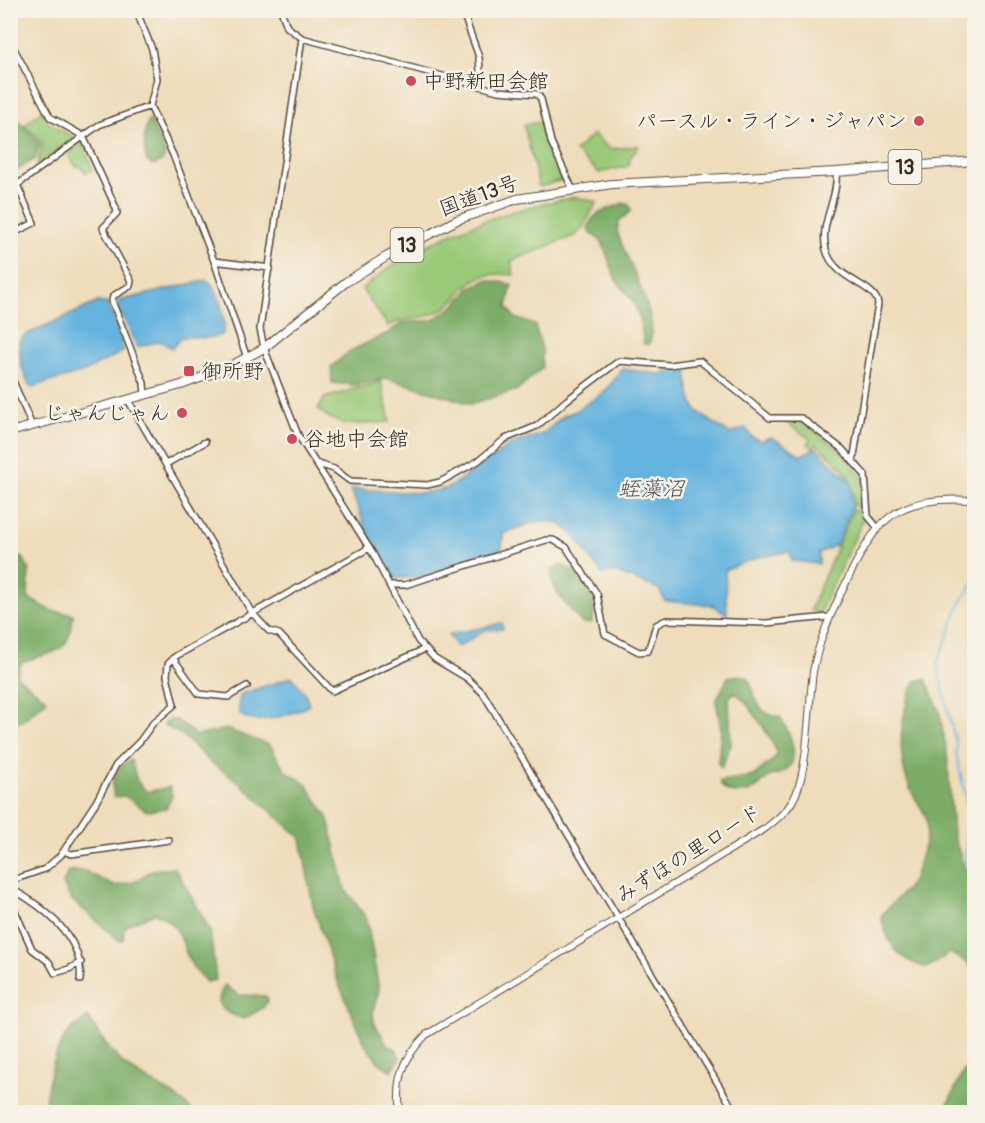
<svg xmlns="http://www.w3.org/2000/svg" width="985" height="1123" font-family="Pangolin,'Klee One',sans-serif">
<style>
.green{fill:#9ac978;stroke:#6a7a4b;stroke-width:1.5}
.forest{fill:#7bad68;stroke:#5b6c43;stroke-width:1.5}
.water{fill:#65b4df;stroke:#506f7e;stroke-width:1.5}
.lines{fill:none;stroke-linecap:round;stroke-linejoin:round}
.stream{stroke:#65b4df;stroke-width:2}
.minor-casing{stroke:#564535;stroke-width:8}
.tertiary-casing{stroke:#564535;stroke-width:8}
.trunk-casing{stroke:#564535;stroke-width:10}
.minor{stroke:#fff;stroke-width:5}
.tertiary{stroke:#fff;stroke-width:6}
.trunk{stroke:#fff;stroke-width:8}
.poi-dot{fill:#d1495b;stroke:#f7f3e8;stroke-width:2}
.labels{text-anchor:middle;dominant-baseline:central;stroke-width:5;stroke-linejoin:round;paint-order:stroke}
.shield{fill:#f7f3e8;stroke:#73665b;stroke-width:1.5}
.shield-label{font-size:20px;font-weight:bold;fill:#3b2a1e}
.poi-label{font-size:21px;fill:#3b2a1e;stroke:#f7f3e8;text-anchor:start}
.street-label{font-size:21px;fill:#3b2a1e;stroke:#f7f3e8}
.water-label{font-size:22px;font-style:italic;fill:#485358;stroke:#f7f3e8}
</style>
<rect width="100%" height="100%" fill="#f7f3e8"/>
<filter id="ink" filterUnits="userSpaceOnUse"><feTurbulence type="fractalNoise" baseFrequency=".0167" numOctaves="2"/><feDisplacementMap in="SourceGraphic" scale="12" xChannelSelector="R" yChannelSelector="G"/><feConvolveMatrix kernelMatrix="1 2 1 2 8 2 1 2 1" color-interpolation-filters="sRGB"/></filter>
<filter id="wash" filterUnits="userSpaceOnUse"><feTurbulence type="fractalNoise" baseFrequency=".008" numOctaves="4" result="noise"/><feDisplacementMap in="SourceGraphic" scale="24" xChannelSelector="R" yChannelSelector="G"/><feGaussianBlur stdDeviation="1.35" result="paint"/><feColorMatrix in="noise" values="0 0 0 0 0 0 0 0 0 0 0 0 0 0 0 0 0 1.4 0 .05"/><feComposite in="paint" operator="in"/></filter>
<g filter="url(#wash)">
<rect width="100%" height="100%" fill="#eedcba"/>
<path class="green" d="M 42,110 L 49,123 L 75,138 L 37,165 L 43,143 L 25,125 Z
M 541,122 L 562,180 L 539,187 L 524,125 Z
M 593,134 L 610,149 L 639,146 L 630,158 L 629,166 L 599,173 L 575,151 Z
M 82,143 L 93,169 L 87,173 L 79,165 L 76,167 L 68,154 Z
M 576,197 L 597,202 L 582,229 L 574,236 L 511,261 L 514,275 C 454,269 471,302 429,315 C 414,320 403,318 388,326 L 362,289 C 422,237 498,211 576,197 Z
M 381,381 L 390,422 C 360,423 341,431 318,409 L 325,398 Z
M 783,420 L 801,420 L 842,452 L 865,481 L 863,520 L 819,614 L 810,610 L 853,510 L 858,511 L 859,507 L 854,505 C 852,471 841,466 816,444 L 813,448 L 808,444 L 810,439 Z"/>
<path class="forest" d="M 11,112 L 40,144 L 35,159 L 17,170 L 11,165 Z
M 150,119 L 165,153 L 163,160 L 155,165 L 148,163 C 143,154 143,127 150,119 Z
M 623,203 L 629,205 L 631,211 L 619,221 L 617,231 C 625,258 662,320 649,344 L 644,344 L 640,319 L 633,301 L 616,280 L 602,242 L 588,230 C 590,211 610,210 623,203 Z
M 487,280 L 512,284 L 507,307 L 515,318 L 535,325 L 542,349 L 542,368 L 517,390 L 471,404 L 386,378 L 355,385 L 332,383 L 331,367 L 350,351 L 388,333 L 402,323 L 433,320 L 454,306 L 470,288 Z
M 11,555 L 23,558 L 29,569 L 28,598 L 52,611 L 73,614 C 70,657 55,649 21,663 L 17,676 L 47,700 L 22,721 L 11,725 Z
M 559,565 C 579,567 602,605 591,623 L 582,623 C 568,607 553,594 551,572 Z
M 740,675 L 748,678 C 756,697 756,715 780,717 C 790,733 805,763 779,774 C 776,775 773,775 770,776 C 765,780 761,785 756,788 C 745,795 723,796 720,781 L 753,776 L 774,759 L 777,753 C 773,740 745,697 734,692 L 729,698 L 731,744 L 722,767 L 718,764 L 721,729 L 716,701 L 728,677 Z
M 926,679 L 939,710 L 947,753 L 953,835 L 974,894 L 974,973 L 968,963 L 950,953 L 927,968 C 897,959 889,946 881,917 C 889,903 903,896 911,883 C 918,870 929,835 927,821 C 925,809 914,799 910,788 C 896,755 900,713 915,681 Z
M 168,720 L 177,720 L 196,736 L 226,729 L 270,745 L 285,770 L 306,784 L 328,817 L 345,889 L 367,919 L 379,990 L 373,1010 L 374,1023 L 387,1044 L 396,1049 L 400,1058 L 392,1071 L 379,1063 L 366,1046 L 338,982 L 313,906 L 301,838 L 237,781 L 211,763 L 182,735 L 164,725 Z
M 131,760 L 137,781 L 147,792 L 170,787 L 172,796 L 166,808 L 147,811 L 125,796 L 114,797 L 112,783 L 121,765 Z
M 175,868 L 210,930 L 216,980 L 206,982 C 202,977 197,972 193,967 C 179,944 185,926 155,913 L 129,924 L 123,930 L 124,939 L 120,941 L 70,898 L 63,884 L 68,871 L 85,871 L 114,886 L 134,882 L 152,870 Z
M 225,985 L 239,995 L 266,996 L 268,1000 L 264,1007 L 244,1019 C 223,1011 211,1009 225,985 Z
M 88,1017 C 101,1038 114,1059 136,1073 C 157,1087 177,1094 194,1112 L 44,1112 C 46,1090 53,1049 69,1032 C 74,1026 82,1022 88,1017 Z
M 974,1058 L 974,1102 L 969,1112 L 944,1112 L 963,1072 Z"/>
<path class="water" d="M 207,280 C 220,289 226,320 223,334 C 205,342 192,334 183,337 C 178,339 176,345 172,348 L 160,341 L 137,347 L 117,305 L 118,301 Z
M 98,302 L 109,304 L 124,351 L 84,372 L 38,385 L 34,388 L 29,386 L 21,364 L 19,342 L 25,335 Z
M 687,368 C 690,414 694,409 730,434 L 745,428 L 752,437 L 760,441 L 771,437 L 801,455 L 816,448 L 851,482 L 852,507 L 836,545 L 819,553 L 819,564 L 792,561 L 790,551 L 755,558 L 725,570 L 727,614 L 712,605 L 665,601 L 659,589 L 617,573 L 602,574 C 566,527 566,505 503,534 L 502,549 L 423,577 L 395,578 L 365,527 L 351,489 L 424,493 L 448,488 L 514,443 L 543,434 L 563,416 L 576,411 L 605,391 L 623,369 L 659,374 Z
M 502,623 L 503,629 L 485,630 L 458,647 L 448,635 Z
M 292,677 L 305,693 L 309,705 C 293,715 224,738 241,694 Z"/>
<g class="lines">
<path class="stream" d="M 974,582 L 959,606 L 937,665 L 957,748 L 956,752 L 969,813 L 965,859 L 974,888"/>
</g>
</g>
<g filter="url(#ink)">
<g class="lines">
<g class="minor-casing">
<path id="minor" d="M 136,10 L 152,49 L 157,79 L 150,106 L 173,155 L 214,261 L 247,358
M 281,10 L 287,27 L 302,38 L 498,91 L 537,94 L 541,99 L 551,142 L 572,188
M 462,10 L 479,57 L 481,85
M 302,38 L 260,329 L 264,348 L 298,435 L 373,554 L 418,641 L 435,659 L 467,678 L 483,693 L 735,1112
M 10,41 L 50,117 L 83,136 L 116,208 L 117,213 L 103,228 L 131,281 L 130,286 L 113,296 L 112,301 L 144,383 L 145,395
M 836,172 C 839,199 819,222 826,250 C 835,281 876,284 878,304 L 853,462
M 10,235 L 34,223 L 17,185 L 99,125 L 150,106
M 214,261 L 270,268
M 10,374 L 32,426
M 128,400 L 252,613 L 269,631 L 279,634 L 332,691 L 425,649
M 315,463 L 334,469 L 350,481 L 427,485 L 440,482 L 478,461 L 505,439 L 537,426 L 567,400 L 619,361 L 669,365 L 700,361 L 770,418 L 801,418 L 842,449 L 865,475 L 868,516 L 877,527
M 166,464 L 205,442
M 389,585 L 405,585 L 546,540 L 553,540 L 566,547 L 597,594 L 605,634 L 639,652 L 648,651 L 656,625 L 666,620 L 766,623 L 829,617
M 173,658 L 199,694 L 228,697 L 247,686
M 64,851 L 71,854 L 169,840
M 10,881 L 45,869 L 61,855 L 96,802 L 116,765 L 140,741 L 153,723 L 174,705 L 167,676 L 168,664 L 176,656 L 369,548
M 10,888 C 43,906 85,938 80,980
M 10,900 L 32,949 L 49,962 L 55,973 L 69,969 L 81,962"/>
</g>
<g class="tertiary-casing">
<path id="tertiary" d="M 400,1112 C 396,1080 403,1058 426,1035 L 766,828 C 776,820 785,813 792,802 C 809,774 808,707 813,672 C 818,642 831,614 844,587 C 877,517 894,496 974,500"/>
</g>
<g class="trunk-casing">
<path id="trunk" d="M 10,432 L 181,385 L 227,368 L 264,348 L 346,282 L 386,257 L 457,220 L 517,199 L 612,184 L 836,172 L 974,161"/>
</g>
<use href="#minor" class="minor"/>
<use href="#tertiary" class="tertiary"/>
<use href="#trunk" class="trunk"/>
</g>
</g>
<g class="poi-dot">
<circle cx="411" cy="81" r="6"/>
<circle cx="919" cy="121" r="6"/>
<rect x="183" y="365" width="12" height="12" rx="3"/>
<circle cx="182" cy="413" r="6"/>
<circle cx="292" cy="439" r="6"/>
</g>
<g class="labels">
<g class="shield">
<rect x="888.5" y="150" width="33" height="34" rx="4.5"/>
<rect x="390.5" y="228" width="33" height="34" rx="4.5"/>
</g>
<g class="shield-label">
<text x="905" y="167">13</text>
<text x="407" y="245">13</text>
</g>
<g class="poi-label">
<text x="423" y="81">中野新田会館</text>
<text x="907" y="121" text-anchor="end">パースル・ライン・ジャパン</text>
<text x="201" y="371">御所野</text>
<text x="170" y="413" text-anchor="end">じゃんじゃん</text>
<text x="304" y="439">谷地中会館</text>
</g>
<g class="street-label">
<text transform="translate(479 196) rotate(-20)">国道13号</text>
<text transform="translate(689 854) rotate(-32)">みずほの里ロード</text>
</g>
<g class="water-label">
<text x="651" y="489">蛭藻沼</text>
</g>
</g>
<rect width="985" height="1123" fill="none" stroke="#f7f3e8" stroke-width="36"/>
</svg>
